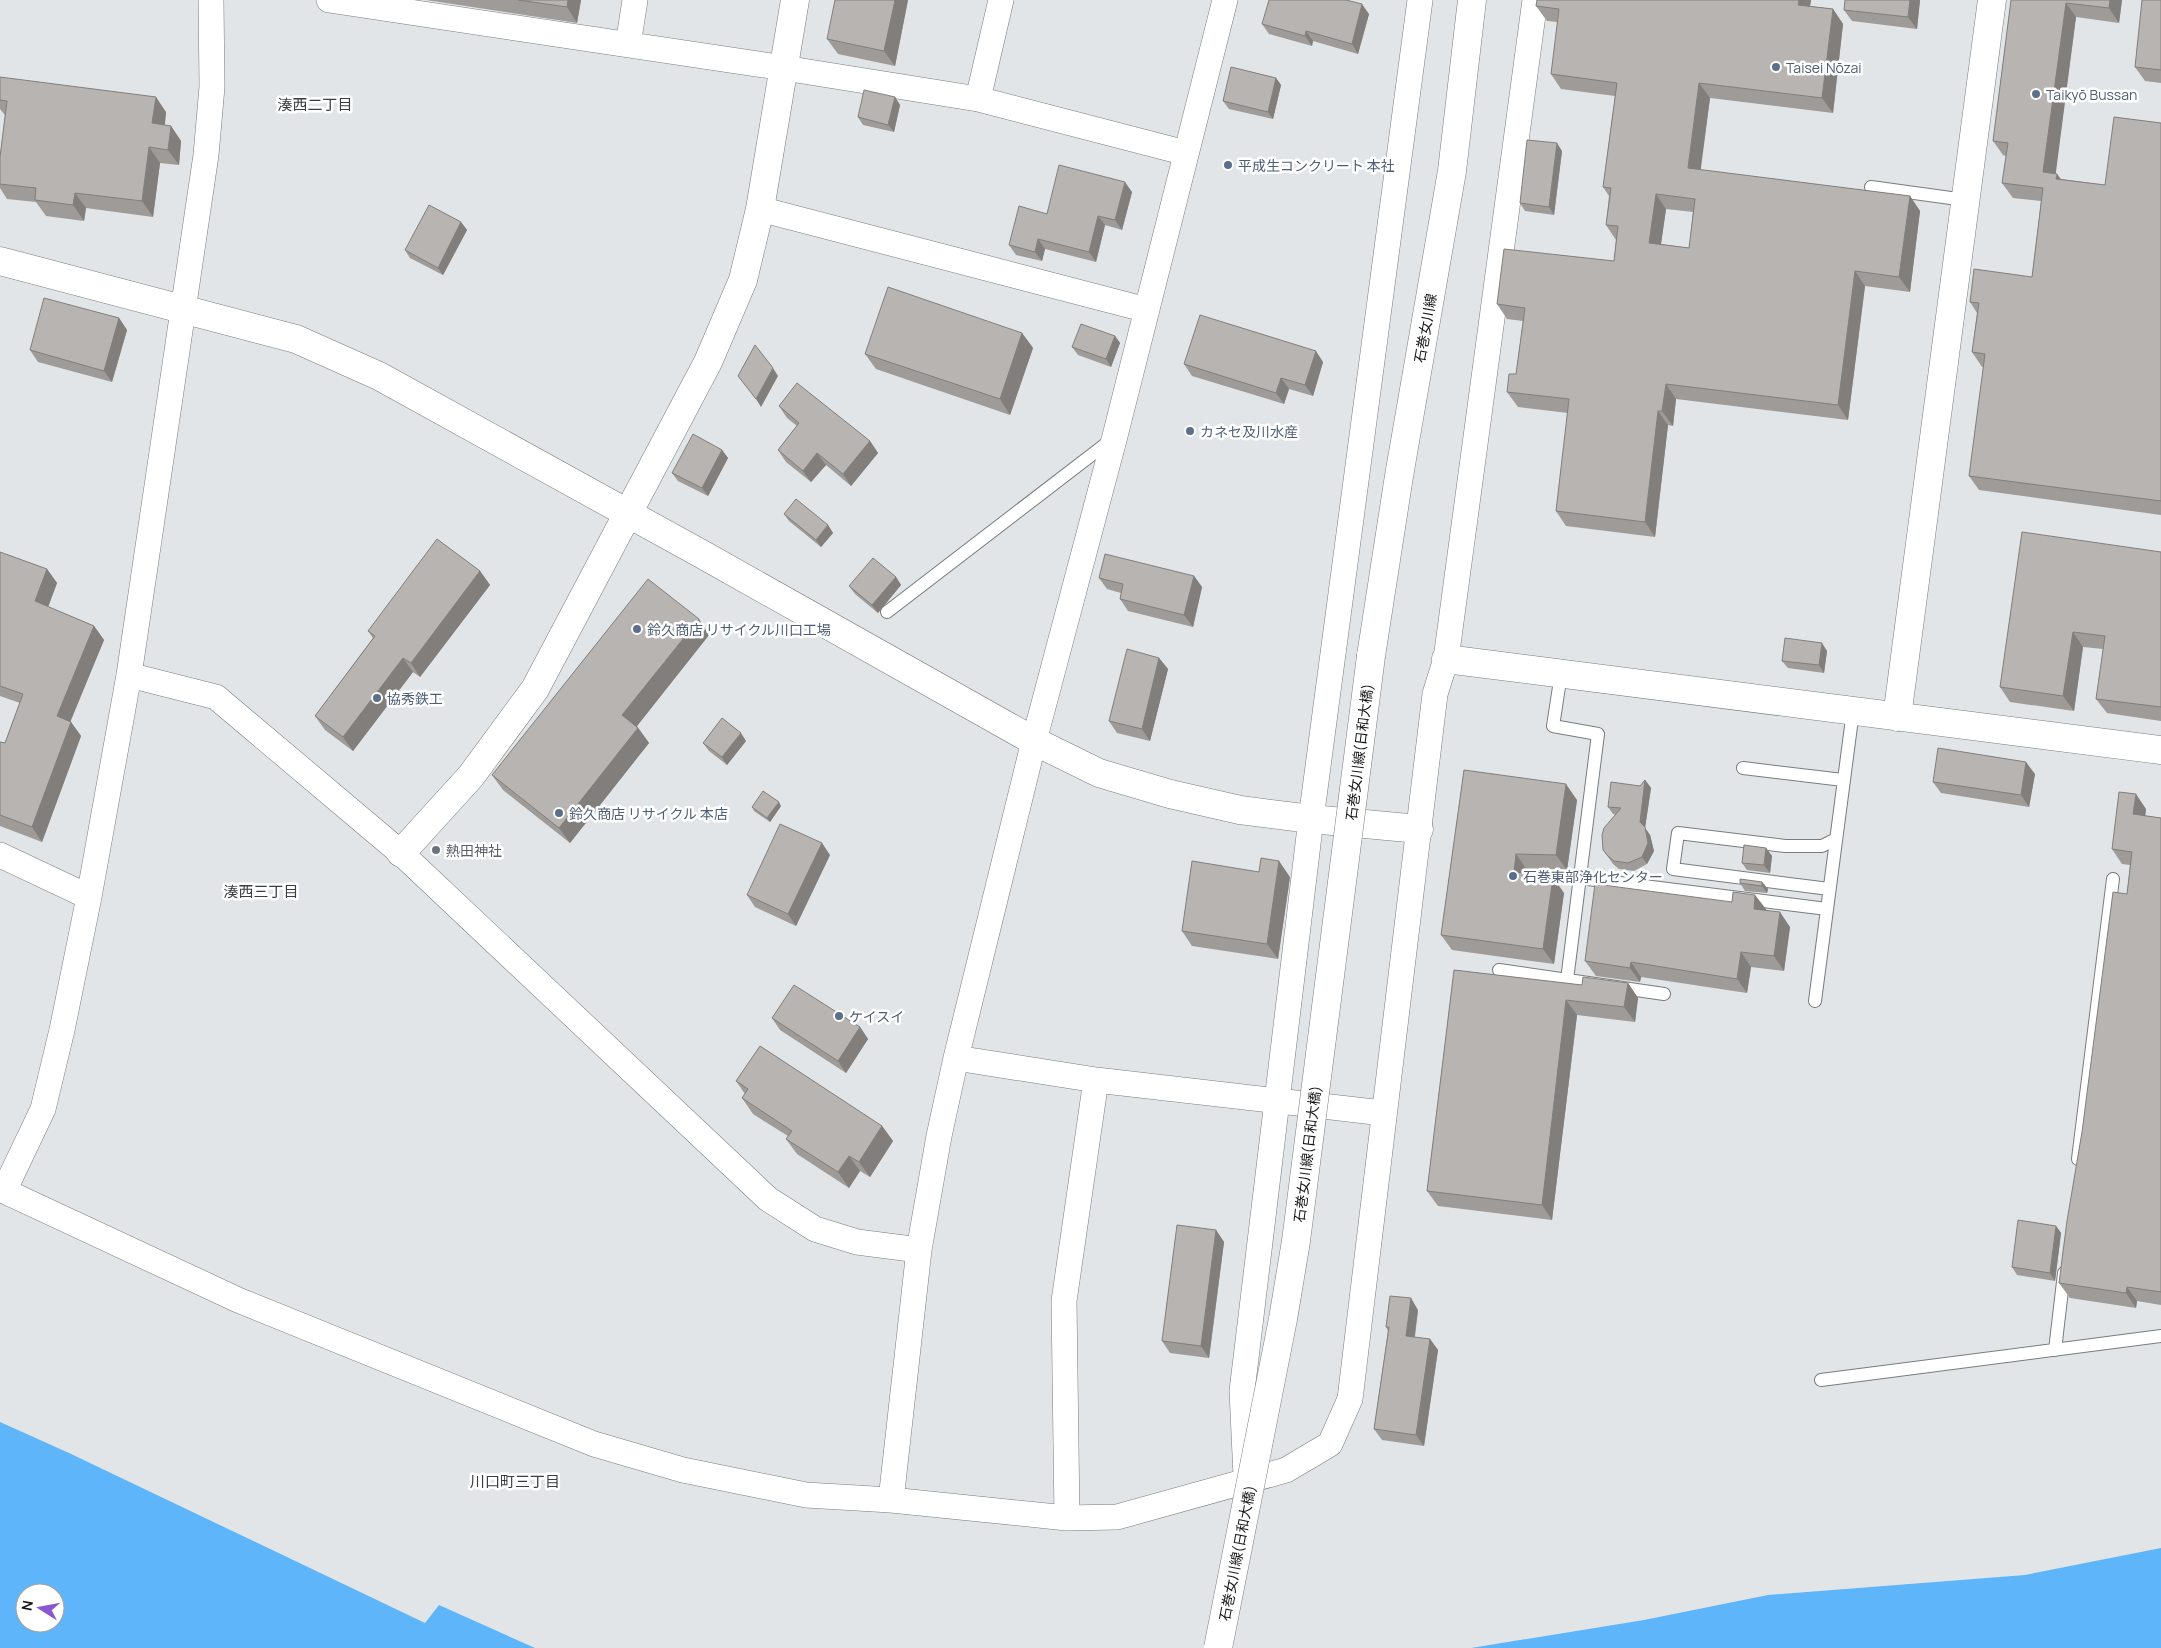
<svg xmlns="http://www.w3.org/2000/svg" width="2161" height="1648" font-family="Manrope,'Noto Sans JP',sans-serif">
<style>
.water{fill:#5eb5f9;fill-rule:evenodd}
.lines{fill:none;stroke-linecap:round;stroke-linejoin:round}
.service-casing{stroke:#797c7f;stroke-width:14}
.minor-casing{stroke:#797c7f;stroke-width:26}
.tertiary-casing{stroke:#797c7f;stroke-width:29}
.secondary-casing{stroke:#797c7f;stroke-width:29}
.service{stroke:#fff;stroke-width:12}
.minor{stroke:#fff;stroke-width:25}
.tertiary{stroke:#fff;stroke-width:28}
.secondary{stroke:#fff;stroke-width:28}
.secondary-bridge-casing{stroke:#797c7f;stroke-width:29;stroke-linecap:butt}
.secondary-bridge{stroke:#fff;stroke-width:28}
.wall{fill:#9e9b98;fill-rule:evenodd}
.shaded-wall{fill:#817e7c}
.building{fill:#b8b4b1;stroke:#817e7c;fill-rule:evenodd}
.service-dot{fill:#5c6f8a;stroke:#fff;stroke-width:2}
.worship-dot{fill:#6b7280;stroke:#fff;stroke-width:2}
.labels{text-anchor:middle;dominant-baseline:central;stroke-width:5;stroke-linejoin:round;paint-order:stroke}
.service-label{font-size:14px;fill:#4e5e75;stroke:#fff;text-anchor:start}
.street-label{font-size:14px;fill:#151617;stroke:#fff}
.worship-label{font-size:14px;fill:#5b616d;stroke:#fff;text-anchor:start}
.neighbourhood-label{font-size:15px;fill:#3b3e41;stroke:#fff}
</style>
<rect width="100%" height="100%" fill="#e1e5e8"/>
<path class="water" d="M 0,1422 L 69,1453 L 425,1623 L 439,1605 L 535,1648 L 0,1648 ZM 25,1593 L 55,1593 L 55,1623 L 25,1623 Z
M 2161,1548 L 2161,1648 L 1471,1648 L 1644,1620 L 1768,1595 L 2025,1575 Z"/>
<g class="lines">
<g class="service-casing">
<path id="service" d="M 1871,187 L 1965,200
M 887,612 L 1111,440
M 1561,674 L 1553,726 L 1598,734 L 1567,980
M 1743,768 L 1843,780
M 1580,878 L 1827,909
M 1829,889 L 1673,869 L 1678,833 L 1785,846 L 1822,846 L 1836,839
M 1499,970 L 1664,994
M 1815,1001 L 1853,711
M 2078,1159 L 2113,879
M 2055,1350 L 2064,1273
M 1821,1380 L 2161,1336"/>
</g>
<g class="minor-casing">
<path id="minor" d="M 329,0 L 784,68 L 978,99 L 1186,153
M 628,45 L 635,0
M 978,99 L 1001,0
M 760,209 L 1147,310
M 129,675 L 216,697 L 401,853 L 768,1199 L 815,1229 L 857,1242 L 919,1250
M 0,855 L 89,897
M 956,1058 L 1096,1080 L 1383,1113
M 0,1189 L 238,1300 L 594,1444 L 683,1470 L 806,1495 L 891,1500 L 1067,1518 L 1117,1517 L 1286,1470 L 1330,1444 L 1350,1399 L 1435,694 L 1446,659 L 1535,0
M 4,1191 L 43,1109 L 62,1030 L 89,897 L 129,675 L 206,155 L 212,87 L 211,0
M 1246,1476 L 1242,1391 L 1311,819 L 1420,0
M 891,1500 L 919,1250 L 939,1136 L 956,1058 L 1034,741 L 1115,436 L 1225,0
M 1067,1518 L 1064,1301 L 1096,1080"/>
</g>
<g class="tertiary-casing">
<path id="tertiary" d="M 0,261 L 296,339 L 379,376 L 707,557 L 1034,741 L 1099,773 L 1170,794 L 1240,810 L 1311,819 L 1419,829
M 1446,659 L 2161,750
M 1897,717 L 1992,0
M 401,853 L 471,776 L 535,689 L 708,362 L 743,280 L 760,209 L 795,0"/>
</g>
<g class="secondary-casing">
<path id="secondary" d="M 1371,656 L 1399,476 L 1452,171 L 1472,0"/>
</g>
<use href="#service" class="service"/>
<use href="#minor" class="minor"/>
<use href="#tertiary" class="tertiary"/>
<use href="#secondary" class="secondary"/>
<g class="secondary-bridge-casing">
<path id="secondary-bridge" d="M 1218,1648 L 1283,1319 L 1296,1241 L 1371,656"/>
</g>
<use href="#secondary-bridge" class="secondary-bridge"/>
</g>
<path class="wall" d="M 426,0 L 581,0 L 577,23 Z
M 908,0 L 895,66 L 838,54 L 827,39 Z
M 1537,0 L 1811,0 L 1810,6 L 1833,9 L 1843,24 L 1833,113 L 1710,98 L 1700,170 L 1910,196 L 1920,211 L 1910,292 L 1865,286 L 1848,420 L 1676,399 L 1673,426 L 1668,425 L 1655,537 L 1566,526 L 1556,511 L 1568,413 L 1518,407 L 1507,392 L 1516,374 L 1523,321 L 1507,319 L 1497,304 L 1614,261 L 1616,240 L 1606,225 L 1609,196 L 1603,187 L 1615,96 L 1561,89 L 1551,74 L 1558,22 L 1547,21 L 1536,6 ZM 1666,209 L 1693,212 L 1689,248 L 1661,244 Z
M 1845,0 L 1920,0 L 1917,29 L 1852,21 L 1844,10 Z
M 2011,0 L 2122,0 L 2119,23 L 2076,17 L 2055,174 L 2057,174 L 2061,179 L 2105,185 L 2161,123 L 2161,515 L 1979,490 L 1969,476 L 1984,367 L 1982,367 L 1972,352 L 1977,313 L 1970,302 L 2032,277 L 2041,201 L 2013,198 L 2002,183 L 2006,156 L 2003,155 L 1993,141 Z
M 2161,0 L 2161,83 L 2145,81 L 2135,67 Z
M 1369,14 L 1358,54 L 1313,41 L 1312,46 L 1269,34 L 1262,24 Z
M 0,77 L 166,112 L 165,125 L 171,126 L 181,141 L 179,165 L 160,163 L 153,217 L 86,208 L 84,221 L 46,216 L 36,202 L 7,199 L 0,188 L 0,157 L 5,115 L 4,114 L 0,109 Z
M 1276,78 L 1281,85 L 1273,119 L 1229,109 L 1223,101 Z
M 895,97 L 900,105 L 894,132 L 863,125 L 858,117 Z
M 1562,151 L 1554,215 L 1525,211 L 1520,203 Z
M 1132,192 L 1122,230 L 1105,225 L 1096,262 L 1045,249 L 1042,261 L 1016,255 L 1009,245 L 1047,214 Z
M 461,222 L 467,230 L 443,275 L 410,258 L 405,250 Z
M 119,318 L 127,330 L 112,382 L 38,362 L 30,350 Z
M 1022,333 L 1033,348 L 1010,415 L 876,369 L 865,354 Z
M 1115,336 L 1120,343 L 1111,367 L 1078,355 L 1072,347 Z
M 1323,362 L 1313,396 L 1289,389 L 1284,404 L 1192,376 L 1184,364 Z
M 779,406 L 870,441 L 878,453 L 851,486 L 826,465 L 811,482 L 786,462 L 778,450 L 797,426 L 787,418 Z
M 722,450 L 728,458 L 708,496 L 678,481 L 672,473 Z
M 784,514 L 828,525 L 833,533 L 821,547 L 789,521 Z
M 0,552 L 47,569 L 57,583 L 48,607 L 94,626 L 104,640 L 70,721 L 81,736 L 42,842 L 0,826 L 0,742 L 5,743 L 20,703 L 0,696 Z
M 2161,552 L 2161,721 L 2107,713 L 2096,699 L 2103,649 L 2083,647 L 2074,711 L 2010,702 L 2000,687 Z
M 480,571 L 490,585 L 420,677 L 413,672 L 353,751 L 325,730 L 315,716 L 373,638 L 368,631 Z
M 1194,576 L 1202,587 L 1193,627 L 1128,611 L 1120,599 L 1121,593 L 1107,589 L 1099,578 Z
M 896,577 L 901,585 L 878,613 L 855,594 L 849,586 Z
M 709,635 L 637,726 L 649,743 L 570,843 L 503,790 L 492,775 Z
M 1827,651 L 1824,673 L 1788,668 L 1782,661 Z
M 1159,658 L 1168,669 L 1150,741 L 1117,733 L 1109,721 Z
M 746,741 L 727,765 L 709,751 L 703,743 Z
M 1464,770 L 1577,800 L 1567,870 L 1527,870 L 1526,874 L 1564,893 L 1554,964 L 1452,950 L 1441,935 Z
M 2035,774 L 2029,807 L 1941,793 L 1933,782 Z
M 1645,780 L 1651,788 L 1645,828 L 1650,835 L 1654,851 L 1647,864 L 1634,871 L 1619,869 L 1613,864 L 1603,850 L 1616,815 L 1613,814 L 1608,807 L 1640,786 Z
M 781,806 L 770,822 L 754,811 L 752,807 Z
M 2146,809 L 2145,816 L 2161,818 L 2161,1305 L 2137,1301 L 2136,1308 L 2070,1298 L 2059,1283 L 2127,894 L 2130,865 L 2122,864 L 2112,849 Z
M 1766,848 L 1772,856 L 1770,873 L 1747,870 L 1742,863 Z
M 830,855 L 796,926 L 755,907 L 747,895 Z
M 1290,877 L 1278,959 L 1192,946 L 1182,931 Z
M 1762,882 L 1768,889 L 1767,893 L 1745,891 L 1740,883 Z
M 1766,909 L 1765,910 L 1790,927 L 1784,971 L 1751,967 L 1747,993 L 1641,977 L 1640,982 L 1596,976 L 1585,961 Z
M 1454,970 L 1582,985 L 1628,983 L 1638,998 L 1635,1022 L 1577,1015 L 1552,1220 L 1438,1206 L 1427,1191 Z
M 772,1018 L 860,1027 L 868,1039 L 846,1073 L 780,1030 Z
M 736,1081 L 882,1126 L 893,1141 L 870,1177 L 860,1171 L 849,1188 L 797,1154 L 786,1139 L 788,1136 L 753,1114 L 742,1098 L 745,1094 Z
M 2056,1226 L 2061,1233 L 2055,1281 L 2017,1275 L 2012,1267 Z
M 1216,1230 L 1224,1242 L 1209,1358 L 1170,1353 L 1162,1341 Z
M 1418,1310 L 1415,1337 L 1430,1339 L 1438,1350 L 1424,1446 L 1382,1440 L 1374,1429 L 1388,1331 L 1386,1327 Z"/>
<path class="shaded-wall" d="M 568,0 L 581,0 L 577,23 L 567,7 Z
M 895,0 L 908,0 L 895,66 L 884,51 Z
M 1799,0 L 1811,0 L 1808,20 L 1798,5 Z
M 1910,0 L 1920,0 L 1917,29 L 1908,17 Z
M 2110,0 L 2122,0 L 2119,23 L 2109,8 Z
M 2066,3 L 2076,17 L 2054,187 L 2043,172 Z
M 1362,4 L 1369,14 L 1358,54 L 1352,44 Z
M 1833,9 L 1843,24 L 1833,113 L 1822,98 Z
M 1306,31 L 1313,41 L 1312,46 L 1305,36 Z
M 1276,78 L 1281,85 L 1273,119 L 1268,112 Z
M 1699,83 L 1710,98 L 1699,183 L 1688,168 Z
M 156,97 L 166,112 L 163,139 L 152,123 Z
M 895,97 L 900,105 L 894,132 L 888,125 Z
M 171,126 L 181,141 L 179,165 L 168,150 Z
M 1557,143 L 1562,151 L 1554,215 L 1549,207 Z
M 149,147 L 160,163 L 153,217 L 142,201 Z
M 2057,174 L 2067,189 L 2056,179 Z
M 1125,182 L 1132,192 L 1122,230 L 1115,220 Z
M 75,193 L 86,208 L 84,221 L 73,205 Z
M 1656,194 L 1666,209 L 1659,258 L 1649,243 Z
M 1910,196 L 1920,211 L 1910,292 L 1899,277 Z
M 1098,216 L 1105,225 L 1096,262 L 1089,252 Z
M 461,222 L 467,230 L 443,275 L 438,268 Z
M 1038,239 L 1045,249 L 1042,261 L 1035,252 Z
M 1855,271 L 1865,286 L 1848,420 L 1838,405 Z
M 119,318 L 127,330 L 112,382 L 104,371 Z
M 1022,333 L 1033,348 L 1010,415 L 1000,399 Z
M 1115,336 L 1120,343 L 1111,367 L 1106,359 Z
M 1316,351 L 1323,362 L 1313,396 L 1305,385 Z
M 773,368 L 778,376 L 761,407 L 756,399 Z
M 1281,378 L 1289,389 L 1284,404 L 1276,393 Z
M 1666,384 L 1676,399 L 1673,426 L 1662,411 Z
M 1658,411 L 1668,425 L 1655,537 L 1645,522 Z
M 870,441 L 878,453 L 851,486 L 843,474 Z
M 722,450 L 728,458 L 708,496 L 702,488 Z
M 817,453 L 826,465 L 811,482 L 803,471 Z
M 828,525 L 833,533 L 821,547 L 816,540 Z
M 47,569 L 57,583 L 45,615 L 35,601 Z
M 480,571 L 490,585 L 420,677 L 411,663 Z
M 1194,576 L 1202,587 L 1193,627 L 1184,615 Z
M 896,577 L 901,585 L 878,613 L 872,605 Z
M 699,619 L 709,635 L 633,731 L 622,715 Z
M 94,626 L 104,640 L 67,730 L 57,716 Z
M 2073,632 L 2083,647 L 2074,711 L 2063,696 Z
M 1822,643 L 1827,651 L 1824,673 L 1819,665 Z
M 403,658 L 413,672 L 353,751 L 343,737 Z
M 1159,658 L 1168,669 L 1150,741 L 1142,729 Z
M 71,722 L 81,736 L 42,842 L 32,827 Z
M 638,728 L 649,743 L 570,843 L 559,828 Z
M 741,733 L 746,741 L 727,765 L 722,757 Z
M 2026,762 L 2035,774 L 2029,807 L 2021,795 Z
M 1645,780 L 1651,788 L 1645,828 L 1650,835 L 1654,851 L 1647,864 L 1642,857 L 1640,822 Z
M 1566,784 L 1577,800 L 1567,870 L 1556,855 Z
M 2136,794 L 2146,809 L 2144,829 L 2133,814 Z
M 779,802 L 781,806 L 770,822 L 767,818 Z
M 822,843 L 830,855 L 796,926 L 788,914 Z
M 1766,848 L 1772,856 L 1770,873 L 1764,865 Z
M 1516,854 L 1527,870 L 1525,888 L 1514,872 Z
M 1279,861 L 1290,877 L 1278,959 L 1267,944 Z
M 1553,877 L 1564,893 L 1554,964 L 1543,949 Z
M 1762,882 L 1768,889 L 1767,893 L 1762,886 Z
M 1755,895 L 1766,909 L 1764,924 L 1754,909 Z
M 1780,912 L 1790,927 L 1784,971 L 1774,956 Z
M 1741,952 L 1751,967 L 1747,993 L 1737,979 Z
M 1631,962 L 1641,977 L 1640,982 L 1630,968 Z
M 1628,983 L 1638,998 L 1635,1022 L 1624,1007 Z
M 1566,1000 L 1577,1015 L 1552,1220 L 1542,1205 Z
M 860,1027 L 868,1039 L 846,1073 L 838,1061 Z
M 882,1126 L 893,1141 L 870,1177 L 859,1162 Z
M 849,1156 L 860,1171 L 849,1188 L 838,1172 Z
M 2056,1226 L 2061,1233 L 2055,1281 L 2050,1273 Z
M 1216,1230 L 1224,1242 L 1209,1358 L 1201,1346 Z
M 2127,1287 L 2137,1301 L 2136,1308 L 2126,1293 Z
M 1411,1298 L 1418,1310 L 1413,1347 L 1406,1336 Z
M 1430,1339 L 1438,1350 L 1424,1446 L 1416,1435 Z"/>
<path class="building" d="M 518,0 L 568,0 L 567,7 Z
M 835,0 L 895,0 L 884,51 L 827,39 Z
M 1269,0 L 1346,0 L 1362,4 L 1352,44 L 1306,31 L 1305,36 L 1262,24 Z
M 1537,0 L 1799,0 L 1798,5 L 1833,9 L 1822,98 L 1699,83 L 1688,168 L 1910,196 L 1899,277 L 1855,271 L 1838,405 L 1666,384 L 1662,411 L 1658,411 L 1645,522 L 1556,511 L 1569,399 L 1507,392 L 1509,374 L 1516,374 L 1525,308 L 1497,304 L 1504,249 L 1614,261 L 1618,226 L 1606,225 L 1611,188 L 1603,187 L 1617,83 L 1551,74 L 1559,9 L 1536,6 ZM 1656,194 L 1695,199 L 1689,248 L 1649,243 Z
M 1845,0 L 1910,0 L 1908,17 L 1844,10 Z
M 2011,0 L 2110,0 L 2109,8 L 2066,3 L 2043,172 L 2057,174 L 2056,179 L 2105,185 L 2114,117 L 2161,123 L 2161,501 L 1969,476 L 1985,354 L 1972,352 L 1979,303 L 1970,302 L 1974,269 L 2032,277 L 2043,188 L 2002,183 L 2008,143 L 1993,141 Z
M 2142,0 L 2161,0 L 2161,70 L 2135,67 Z
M 1231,67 L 1276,78 L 1268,112 L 1223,101 Z
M 0,77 L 156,97 L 152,123 L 171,126 L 168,150 L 149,147 L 142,201 L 75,193 L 73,205 L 35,200 L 36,188 L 0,184 L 0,157 L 7,101 L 0,100 Z
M 864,90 L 895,97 L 888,125 L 858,117 Z
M 1527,140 L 1557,143 L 1549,207 L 1520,203 Z
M 1059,165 L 1125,182 L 1115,220 L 1098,216 L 1089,252 L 1038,239 L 1035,252 L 1009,245 L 1019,206 L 1047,214 Z
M 429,205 L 461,222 L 438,268 L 405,250 Z
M 888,287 L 1022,333 L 1000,399 L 865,354 Z
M 44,298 L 119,318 L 104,371 L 30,350 Z
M 1200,315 L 1316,351 L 1305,385 L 1281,378 L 1276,393 L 1184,364 Z
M 1081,324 L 1115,336 L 1106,359 L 1072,347 Z
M 755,345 L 773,368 L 756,399 L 738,376 Z
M 797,383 L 870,441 L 843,474 L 817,453 L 803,471 L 778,450 L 799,423 L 779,406 Z
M 693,434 L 722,450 L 702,488 L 672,473 Z
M 796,499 L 828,525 L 816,540 L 784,514 Z
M 2022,532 L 2161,552 L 2161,707 L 2096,699 L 2105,636 L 2073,632 L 2063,696 L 2000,687 Z
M 437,539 L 480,571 L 411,663 L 403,658 L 343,737 L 315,716 L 375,636 L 368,631 Z
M 0,552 L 47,569 L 35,601 L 94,626 L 57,716 L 71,722 L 32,827 L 0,815 L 0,742 L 5,743 L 23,694 L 0,686 Z
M 1105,554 L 1194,576 L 1184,615 L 1120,599 L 1123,584 L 1099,578 Z
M 873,558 L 896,577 L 872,605 L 849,586 Z
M 648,579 L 699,619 L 622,715 L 638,728 L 559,828 L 492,775 Z
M 1785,638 L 1822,643 L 1819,665 L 1782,661 Z
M 1127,649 L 1159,658 L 1142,729 L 1109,721 Z
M 722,718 L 741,733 L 722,757 L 703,743 Z
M 1938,748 L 2026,762 L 2021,795 L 1933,782 Z
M 1464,770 L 1566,784 L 1556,855 L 1516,854 L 1514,872 L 1553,877 L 1543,949 L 1441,935 Z
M 1645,780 L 1640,822 L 1645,827 L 1648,843 L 1642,857 L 1628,863 L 1614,861 L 1608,856 L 1603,850 L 1602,835 L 1604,828 L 1621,808 L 1608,807 L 1611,782 L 1640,786 Z
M 763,791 L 779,802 L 767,818 L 752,807 Z
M 2119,792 L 2136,794 L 2133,814 L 2161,818 L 2161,1292 L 2127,1287 L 2126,1293 L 2059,1283 L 2067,1221 L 2082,1132 L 2113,892 L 2127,894 L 2132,852 L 2112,849 Z
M 780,824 L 822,843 L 788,914 L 747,895 Z
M 1744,845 L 1766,848 L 1764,865 L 1742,863 Z
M 1261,858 L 1279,861 L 1267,944 L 1182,931 L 1192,861 L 1259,872 Z
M 1740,879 L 1762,882 L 1762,886 L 1740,883 Z
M 1595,884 L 1732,902 L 1733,892 L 1755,895 L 1754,909 L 1780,912 L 1774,956 L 1741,952 L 1737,979 L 1631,962 L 1630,968 L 1585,961 Z
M 1454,970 L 1582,985 L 1583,977 L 1628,983 L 1624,1007 L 1566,1000 L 1542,1205 L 1427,1191 Z
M 794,985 L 860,1027 L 838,1061 L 772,1018 Z
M 760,1046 L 882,1126 L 859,1162 L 849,1156 L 838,1172 L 786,1139 L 792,1131 L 742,1098 L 748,1089 L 736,1081 Z
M 2018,1220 L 2056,1226 L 2050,1273 L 2012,1267 Z
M 1177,1225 L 1216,1230 L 1201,1346 L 1162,1341 Z
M 1390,1296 L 1411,1298 L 1406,1336 L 1430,1339 L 1416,1435 L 1374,1429 L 1389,1327 L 1386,1327 Z"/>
<g class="service-dot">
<circle cx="1776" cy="67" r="5"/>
<circle cx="2036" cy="94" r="5"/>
<circle cx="1228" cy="165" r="5"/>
<circle cx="1190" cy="431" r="5"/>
<circle cx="637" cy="629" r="5"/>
<circle cx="377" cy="698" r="5"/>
<circle cx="559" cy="813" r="5"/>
<circle cx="1513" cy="876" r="5"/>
<circle cx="839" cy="1016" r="5"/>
</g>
<circle class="worship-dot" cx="436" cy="850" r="5"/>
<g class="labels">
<g class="service-label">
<text x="1786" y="67">Taisei Nōzai</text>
<text x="2046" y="94">Taikyō Bussan</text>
<text x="1238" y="165">平成生コンクリート 本社</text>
<text x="1200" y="431">カネセ及川水産</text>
<text x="647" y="629">鈴久商店 リサイクル川口工場</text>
<text x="387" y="698">協秀鉄工</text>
<text x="569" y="813">鈴久商店 リサイクル 本店</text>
<text x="1523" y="876">石巻東部浄化センター</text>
<text x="849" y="1016">ケイスイ</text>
</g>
<g class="street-label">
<text transform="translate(1425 328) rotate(-80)">石巻女川線</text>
<text transform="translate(1359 752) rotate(-83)">石巻女川線(日和大橋)</text>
<text transform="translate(1307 1154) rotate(-83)">石巻女川線(日和大橋)</text>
<text transform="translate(1237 1553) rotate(-79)">石巻女川線(日和大橋)</text>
</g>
<g class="worship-label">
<text x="446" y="850">熱田神社</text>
</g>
<g class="neighbourhood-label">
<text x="315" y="104">湊西二丁目</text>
<text x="261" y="891">湊西三丁目</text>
<text x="515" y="1481">川口町三丁目</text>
</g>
</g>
<g transform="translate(40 1608) rotate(281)"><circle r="24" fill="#ffffff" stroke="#a1a2a2"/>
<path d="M0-4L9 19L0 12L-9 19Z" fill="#8957cf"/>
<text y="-8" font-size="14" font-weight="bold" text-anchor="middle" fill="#151617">N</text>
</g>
</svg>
